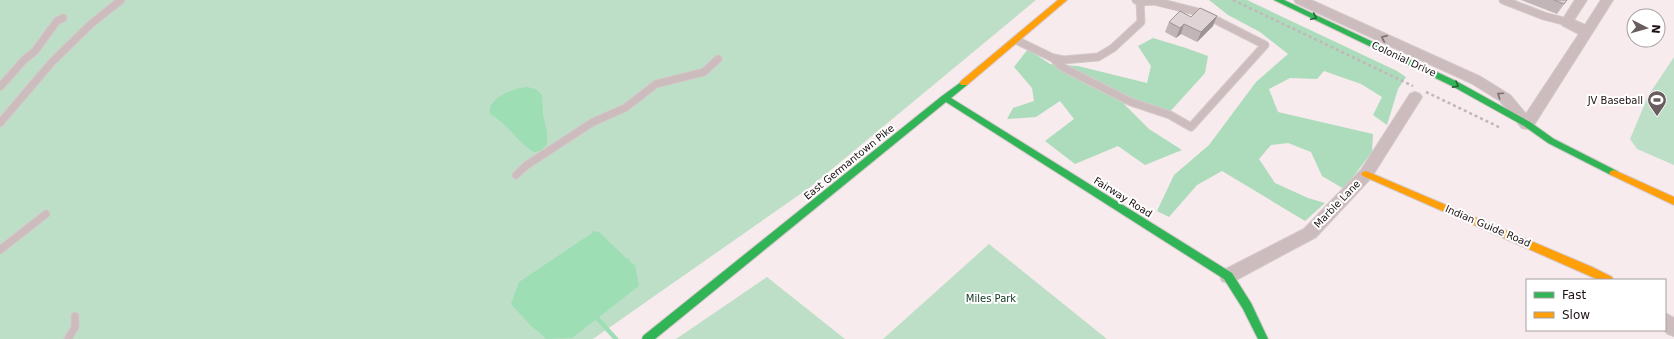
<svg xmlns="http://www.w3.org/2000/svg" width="1674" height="339" font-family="'DejaVu Sans',sans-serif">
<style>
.green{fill:#bedfc7}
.forest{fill:#acdcbc}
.water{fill:#9edeb5}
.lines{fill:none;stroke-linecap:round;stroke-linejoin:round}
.stream{stroke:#9edeb5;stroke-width:4.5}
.lane-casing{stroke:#d4c9cb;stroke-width:9}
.street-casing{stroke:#d4c9cb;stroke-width:2}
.fast-casing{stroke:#d4c9cb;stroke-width:2}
.slow-casing{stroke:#d4c9cb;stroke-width:2}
.path{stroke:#c3b6b8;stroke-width:2.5;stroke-dasharray:3 3;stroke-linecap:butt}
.lane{stroke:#ccbcbe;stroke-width:7}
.street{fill:#ccbcbe;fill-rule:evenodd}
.fast{fill:#30b455;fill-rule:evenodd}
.slow{fill:#ff9f0a;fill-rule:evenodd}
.wall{fill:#c1b5b7}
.shaded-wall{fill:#9d9495}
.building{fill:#e0d3d5;stroke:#9d9495}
.oneway{stroke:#266234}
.oneway2{stroke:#7d6f71}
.labels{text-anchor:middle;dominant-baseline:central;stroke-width:4;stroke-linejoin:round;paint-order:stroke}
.street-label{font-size:10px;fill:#1d1113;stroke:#fff}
.poi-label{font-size:10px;fill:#1d1113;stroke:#fff;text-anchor:end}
.park-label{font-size:10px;fill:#0c361f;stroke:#fff}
</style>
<rect width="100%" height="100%" fill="#f8ebed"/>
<path class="green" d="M 0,0 L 1036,0 L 809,188 L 593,339 L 0,339 Z
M 1674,57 L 1674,165 L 1637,149 L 1630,139 L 1648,96 Z
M 989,244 L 1107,339 L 883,339 Z
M 767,277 L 845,339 L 676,339 Z"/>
<path class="forest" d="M 1209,0 L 1247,0 L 1397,71 L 1406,77 L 1398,89 L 1387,125 L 1373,115 L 1382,97 L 1361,84 L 1324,71 L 1317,79 L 1290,78 L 1269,89 L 1278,112 L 1373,134 L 1372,152 L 1344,189 L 1322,176 L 1311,152 L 1288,143 L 1271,145 L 1259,159 L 1275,183 L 1308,198 L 1325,203 L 1305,221 L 1222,171 L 1197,185 L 1169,217 L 1157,211 L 1174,175 L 1209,145 L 1256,82 L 1288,54 L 1260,32 L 1228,15 Z
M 1153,38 L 1186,48 L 1208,56 L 1205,73 L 1167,115 L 1147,107 L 1124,104 L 1149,129 L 1182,150 L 1145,165 L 1118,146 L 1075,164 L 1045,141 L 1074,119 L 1060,101 L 1036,117 L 1007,119 L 1013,108 L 1034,101 L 1032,88 L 1014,67 L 1028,49 L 1050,64 L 1078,66 L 1147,83 L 1151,66 L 1138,46 Z"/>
<path class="water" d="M 527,87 L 536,89 L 542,95 L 543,114 L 547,132 L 547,145 L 540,151 L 534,152 C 517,142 507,123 490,114 C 486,98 515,88 527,87 Z
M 593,231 L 599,232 L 626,258 L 629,259 L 631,263 L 635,265 L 639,286 L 572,338 L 546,339 L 539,332 L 532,327 L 511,304 L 519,282 L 592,233 Z"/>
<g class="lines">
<path class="stream" d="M 597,313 L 597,318 L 616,339"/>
<g class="lane-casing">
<path id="lane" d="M 1503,0 L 1544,16 L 1567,22
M 1016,40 L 1053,58 L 1062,67 L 1131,102 L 1170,115 L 1191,127 L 1265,45 L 1202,13 L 1154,1 L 1140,2 L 1136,0
M 1054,58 L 1063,60 L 1098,57 L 1113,48 L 1141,22 L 1140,2
M 0,87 L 24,60 L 35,51 L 57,21 L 63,18
M 0,123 L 52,62 L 91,24 L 121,0
M 516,175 L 527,165 L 593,122 L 625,108 L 656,84 L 704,72 L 718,59
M 0,250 L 46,214
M 68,339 L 75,327 L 75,316"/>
</g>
<g class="street-casing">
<path id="street" d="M 1294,0 L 1311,0 L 1481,77 L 1510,95 L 1526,114 L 1579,34 L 1562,25 L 1561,22 L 1575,0 L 1587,0 L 1574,20 L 1585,25 L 1601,0 L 1613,0 L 1532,128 L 1527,129 L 1522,128 L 1500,101 L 1471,83 L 1296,3 Z
M 1415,92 L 1420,94 L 1422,97 L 1371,178 L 1316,237 L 1234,281 L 1228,283 L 1222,281 L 1220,276 L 1222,271 L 1304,229 L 1361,170 L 1410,94 Z
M 1665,313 L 1674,318 L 1674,336 L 1668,334 L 1664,330 L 1665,330 Z"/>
</g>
<g class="fast-casing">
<path id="fast" d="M 1274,0 L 1284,0 L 1458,82 L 1530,122 L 1554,139 L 1617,171 L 1619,173 L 1617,175 L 1611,175 L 1548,143 L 1524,126 L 1452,86 Z
M 964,80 L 967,81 L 968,83 L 967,85 L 951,98 L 1232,273 L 1251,303 L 1268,339 L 1258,339 L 1243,309 L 1224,279 L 946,102 L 655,339 L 642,339 L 643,336 L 942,96 Z"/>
</g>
<g class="slow-casing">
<path id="slow" d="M 1058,0 L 1067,0 L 967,85 L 961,85 L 960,83 L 961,81 Z
M 1614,170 L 1674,197 L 1674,205 L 1611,175 L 1609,173 L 1611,171 Z
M 1366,171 L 1592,267 L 1612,277 L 1613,280 L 1599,280 L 1363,176 L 1361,174 L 1363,172 Z"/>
</g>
<path class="path" d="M 1233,0 L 1413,86
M 1426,92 L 1501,128"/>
<use href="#lane" class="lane"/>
<use href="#street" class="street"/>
<use href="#fast" class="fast"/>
<use href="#slow" class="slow"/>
</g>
<path class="wall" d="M 1521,0 L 1567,0 L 1557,14 Z
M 1191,17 L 1213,26 L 1197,42 L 1181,34 L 1176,38 L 1165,32 L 1169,22 Z"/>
<path class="shaded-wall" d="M 1217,16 L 1213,26 L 1197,42 L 1201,32 Z
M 1184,24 L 1181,34 L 1176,38 L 1180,28 Z"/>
<path class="building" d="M 1554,0 L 1567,0 L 1564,4 Z
M 1200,8 L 1217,16 L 1201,32 L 1184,24 L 1180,28 L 1169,22 L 1180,11 L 1191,17 Z"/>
<defs><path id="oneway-chevron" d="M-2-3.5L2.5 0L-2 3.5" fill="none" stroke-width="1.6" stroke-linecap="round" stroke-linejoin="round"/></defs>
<g class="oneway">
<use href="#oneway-chevron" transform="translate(1314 17) rotate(25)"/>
<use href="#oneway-chevron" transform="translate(1456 85) rotate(29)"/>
</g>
<g class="oneway2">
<use href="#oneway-chevron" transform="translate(1384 38) rotate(-156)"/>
<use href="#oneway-chevron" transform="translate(1500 95) rotate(-146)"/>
</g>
<defs>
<g id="stadium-pin" transform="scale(1)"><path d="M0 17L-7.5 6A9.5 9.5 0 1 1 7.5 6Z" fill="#6a5d5f" stroke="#fff"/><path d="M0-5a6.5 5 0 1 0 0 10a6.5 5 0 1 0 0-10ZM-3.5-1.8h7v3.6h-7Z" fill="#fff"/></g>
</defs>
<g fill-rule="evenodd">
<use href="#stadium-pin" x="1657" y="100"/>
</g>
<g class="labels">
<g class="street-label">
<text transform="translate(1404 59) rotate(25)">Colonial Drive</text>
<text transform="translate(849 162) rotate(-39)">East Germantown Pike</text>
<text transform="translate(1123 197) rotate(32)">Fairway Road</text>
<text transform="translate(1337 204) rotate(-46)">Marble Lane</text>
<text transform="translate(1488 226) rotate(23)">Indian Guide Road</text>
</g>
<g class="poi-label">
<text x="1643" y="100">JV Baseball</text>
</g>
<g class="park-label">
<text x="991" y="298">Miles Park</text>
</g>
</g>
<rect x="1526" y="279" width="140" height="52" fill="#ffffff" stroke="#a5a0a1"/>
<rect x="1534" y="292" width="20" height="6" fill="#30b455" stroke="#a5a0a1"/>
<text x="1562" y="299" font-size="12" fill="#1d1113">Fast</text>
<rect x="1534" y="312" width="20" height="6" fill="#ff9f0a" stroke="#a5a0a1"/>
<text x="1562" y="319" font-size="12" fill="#1d1113">Slow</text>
<g transform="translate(1646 28) rotate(96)"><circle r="19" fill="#ffffff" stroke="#a5a0a1"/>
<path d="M0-3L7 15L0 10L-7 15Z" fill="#6a5d5f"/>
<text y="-6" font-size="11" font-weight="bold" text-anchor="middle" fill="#1d1113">N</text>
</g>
</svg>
